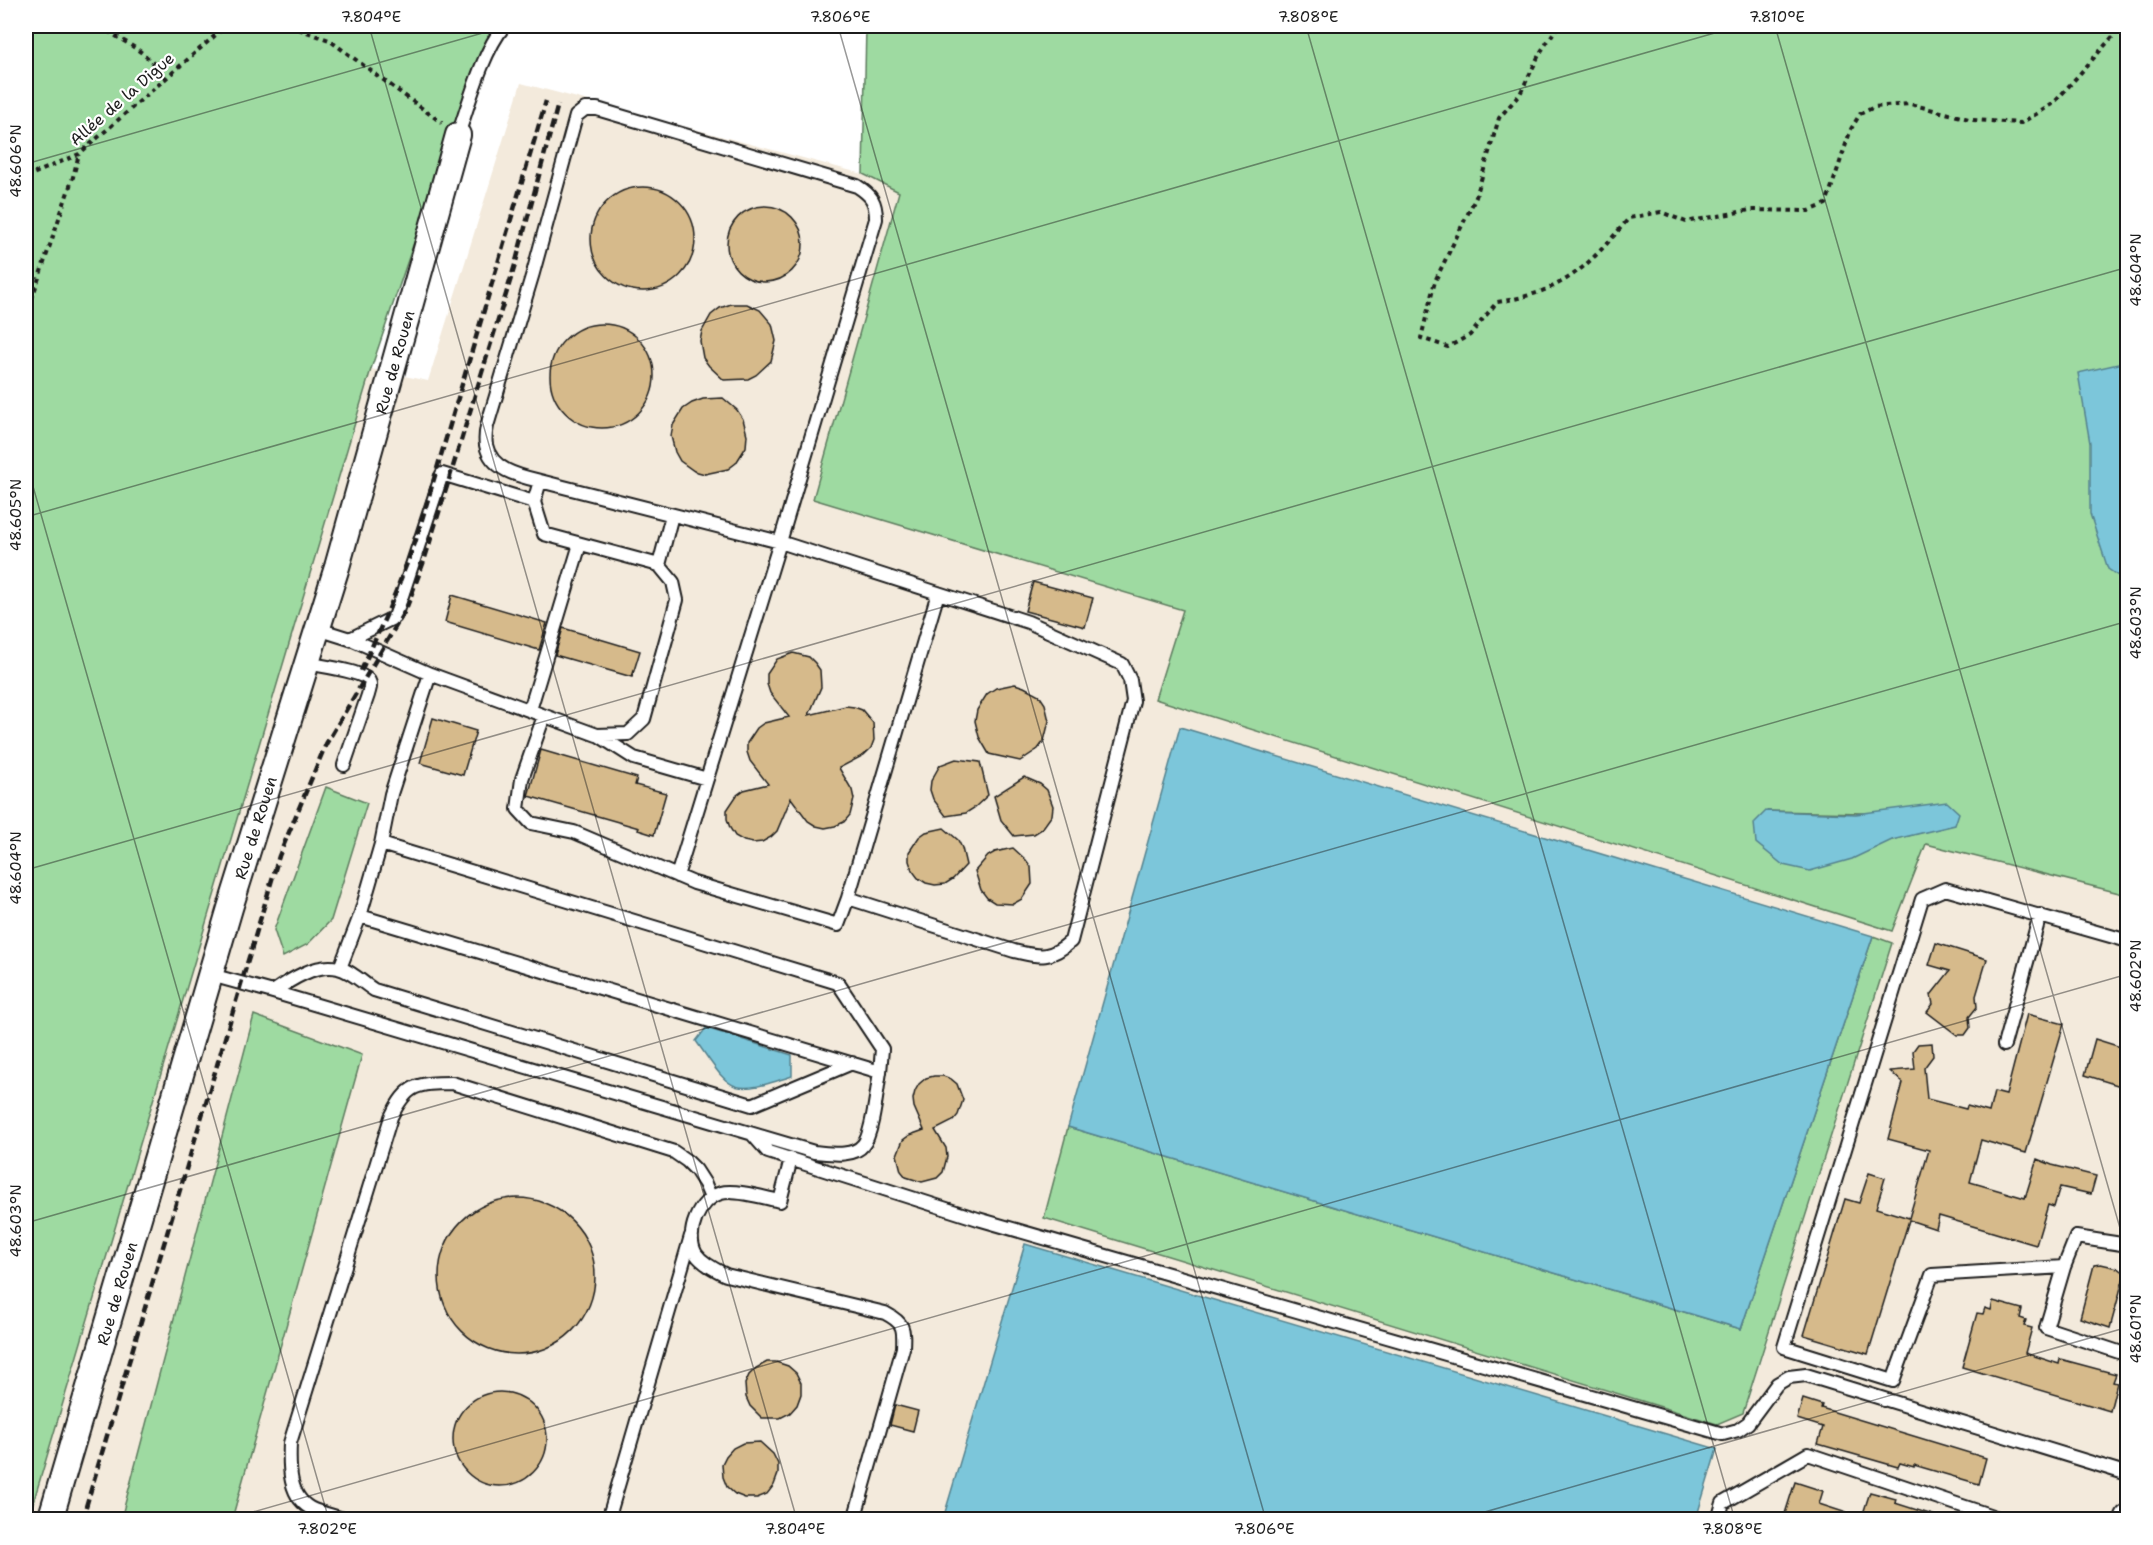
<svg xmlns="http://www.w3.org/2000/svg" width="2153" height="1545" font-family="'Shantell Sans',sans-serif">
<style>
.built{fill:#f3eadc;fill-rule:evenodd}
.green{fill:#9edaa1;stroke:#5d7b5e;stroke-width:1.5;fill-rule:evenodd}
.water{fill:#7bc6da;stroke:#55828e;stroke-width:1.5}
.building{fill:#d6ba8b;stroke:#1c1c1c;stroke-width:1.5}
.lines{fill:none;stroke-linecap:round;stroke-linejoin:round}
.lane-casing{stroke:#1c1c1c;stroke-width:16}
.street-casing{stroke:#1c1c1c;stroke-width:28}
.path{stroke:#1c1c1c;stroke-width:4;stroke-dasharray:4.5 4.5;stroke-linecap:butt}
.lane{stroke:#fff;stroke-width:12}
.street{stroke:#fff;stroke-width:24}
.rail{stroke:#1c1c1c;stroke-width:4.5;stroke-dasharray:9 4.5;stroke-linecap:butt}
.ticks{fill:none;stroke:#1c1c1c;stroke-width:1.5;stroke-opacity:0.45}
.labels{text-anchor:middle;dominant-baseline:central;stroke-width:4.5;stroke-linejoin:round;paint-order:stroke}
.street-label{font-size:16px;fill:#1c1c1c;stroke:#fff}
.neatline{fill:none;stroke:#1c1c1c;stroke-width:2}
.ticks-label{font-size:15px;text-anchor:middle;fill:#1c1c1c}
</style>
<rect width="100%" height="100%" fill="#fff"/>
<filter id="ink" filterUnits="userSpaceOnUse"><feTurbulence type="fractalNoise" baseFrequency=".0167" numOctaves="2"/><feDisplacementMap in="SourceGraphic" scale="12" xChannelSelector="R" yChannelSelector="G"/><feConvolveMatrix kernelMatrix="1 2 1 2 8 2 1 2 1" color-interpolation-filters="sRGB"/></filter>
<g filter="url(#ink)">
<path class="built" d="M 521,83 L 863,174 L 899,191 L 813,499 L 1183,610 L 1155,698 L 1891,931 L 1926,844 L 2127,895 L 2127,1519 L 232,1519 L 362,1055 L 254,1015 L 121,1519 L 28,1520 L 371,369 L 428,381 ZM 1874,937 L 1892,944 L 1744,1413 L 1044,1218 L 1068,1127 L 1741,1329 Z"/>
<path class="green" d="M 26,26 L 495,26 L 444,154 L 371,369 L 28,1520 L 26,1519 Z
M 866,26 L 2127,26 L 2127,895 L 1926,844 L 1892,931 L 1155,699 L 1183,610 L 813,499 L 899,192 L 863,174 ZM 1767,811 L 1863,813 L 1924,832 L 1892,840 Z
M 326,787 L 367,803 L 331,920 L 308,944 L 283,957 L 274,930 Z
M 1873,936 L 1892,943 L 1743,1413 L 1717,1424 L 1044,1218 L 1068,1127 L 1741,1329 Z
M 254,1015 L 362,1055 L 232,1519 L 121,1519 Z"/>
<path class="water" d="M 2127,362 L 2128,362 L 2127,582 L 2108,569 L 2090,514 L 2090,443 L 2078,373 Z
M 1180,727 L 1873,936 L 1741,1329 L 1068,1127 Z
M 1947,802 L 1959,813 L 1955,825 L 1892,840 L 1852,859 L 1810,871 L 1783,865 L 1756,843 L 1754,823 L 1766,811 L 1856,814 Z
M 706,1028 L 792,1055 L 792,1076 C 729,1097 732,1092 696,1041 Z
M 1025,1244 L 1717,1449 L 1696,1519 L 943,1519 Z"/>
<path class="building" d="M591 239a52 52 0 1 1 104 0a52 52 0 1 1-104 0Z
M727 244a38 38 0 1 1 76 0a38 38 0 1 1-76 0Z
M 731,304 L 747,304 L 760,310 L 772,324 L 776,341 L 771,361 L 756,375 L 748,379 L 724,380 L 709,366 L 703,358 L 700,341 L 702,331 L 711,315 L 720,308 Z
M550 376a52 52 0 1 1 104 0a52 52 0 1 1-104 0Z
M 723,398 L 737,410 L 743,419 L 747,435 L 746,447 L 736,463 L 728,469 L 705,474 L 694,471 L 680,461 L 675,452 L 671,436 L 673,425 L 683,409 L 692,403 L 703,399 Z
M 1033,582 L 1093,598 L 1085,627 L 1025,611 Z
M 452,595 L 547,623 L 539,650 L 445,622 Z
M 563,628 L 640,651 L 632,677 L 555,655 Z
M 793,653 L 809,657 L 815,663 L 820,670 L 821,687 L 809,715 L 846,706 L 854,707 L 862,710 L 873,723 L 874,740 L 871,748 L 864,755 L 839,768 L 852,790 L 854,799 L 850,815 L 844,822 L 835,826 L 825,828 L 816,826 L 808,821 L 791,798 L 777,831 L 771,837 L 762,842 L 753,843 L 744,841 L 735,836 L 730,828 L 727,819 L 727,810 L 737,795 L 744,790 L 768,784 L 750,761 L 747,752 L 747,743 L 757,728 L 764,723 L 789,717 L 770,693 L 767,684 L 767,674 L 777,659 Z
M 1015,684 L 1024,687 L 1039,695 L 1045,704 L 1049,721 L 1044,741 L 1038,749 L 1020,761 L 989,754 L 979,737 L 975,721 L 977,710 L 987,694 L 996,688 Z
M 433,718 L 476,731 L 463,775 L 420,763 Z
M 541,750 L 637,778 L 635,785 L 666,793 L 654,835 L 638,830 L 639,828 L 528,796 Z
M 956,759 L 980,762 L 988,795 L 974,808 L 966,813 L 946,816 L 933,799 L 930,790 L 931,781 L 940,765 Z
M 1024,777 L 1040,784 L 1047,790 L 1053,806 L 1052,815 L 1042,829 L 1034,834 L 1014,836 L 1001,820 L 994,796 Z
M 944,828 L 958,840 L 962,848 L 966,865 L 953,879 L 945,884 L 935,885 L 926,883 L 918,878 L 912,870 L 909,861 L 909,852 L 919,837 L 926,832 Z
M 1013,848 L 1026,860 L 1031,867 L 1032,884 L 1022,899 L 1013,904 L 995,903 L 987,898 L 981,890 L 975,871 L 988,856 L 995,852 Z
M 1936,943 L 1987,959 L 1976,996 L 1977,1007 L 1969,1017 L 1970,1028 L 1965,1035 L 1957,1035 L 1927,1012 L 1933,1004 L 1931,995 L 1950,971 L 1929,965 Z
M 2027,1014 L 2064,1024 L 2026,1153 L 1981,1140 L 1970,1182 L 2025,1198 L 2037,1159 L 2052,1165 L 2096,1176 L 2091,1194 L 2060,1187 L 2054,1207 L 2048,1205 L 2036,1245 L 1939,1216 L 1936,1229 L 1909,1220 L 1868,1354 L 1804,1335 L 1845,1199 L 1859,1203 L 1869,1173 L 1885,1178 L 1876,1208 L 1909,1218 L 1929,1150 L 1888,1139 L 1903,1083 L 1890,1071 L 1915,1069 L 1913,1051 L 1918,1044 L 1932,1043 L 1933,1056 L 1924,1068 L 1927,1099 L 1966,1109 L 1967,1106 L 1989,1112 L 1994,1092 L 2006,1095 Z
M 2095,1039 L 2127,1049 L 2127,1088 L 2085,1075 Z
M 934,1076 L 943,1076 L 951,1079 L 957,1084 L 963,1100 L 958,1115 L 953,1121 L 935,1130 L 946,1148 L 947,1157 L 943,1172 L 937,1178 L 922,1182 L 906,1177 L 901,1171 L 897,1155 L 903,1140 L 910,1135 L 924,1130 L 914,1107 L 913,1099 L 915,1091 L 919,1084 L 926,1078 Z
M439 1276a78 78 0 1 1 156 0a78 78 0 1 1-156 0Z
M 2101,1264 L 2118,1268 L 2125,1273 L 2110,1328 L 2080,1318 L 2094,1265 Z
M 1993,1301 L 2022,1309 L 2020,1318 L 2026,1320 L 2024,1326 L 2032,1328 L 2025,1353 L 2059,1364 L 2060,1359 L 2116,1374 L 2113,1382 L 2117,1383 L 2110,1411 L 1962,1367 L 1977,1313 L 1983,1314 L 1985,1308 L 1991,1310 Z
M 767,1362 L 776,1362 L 788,1366 L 796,1373 L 801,1383 L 801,1394 L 797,1405 L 790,1413 L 780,1418 L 762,1418 L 750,1406 L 746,1397 L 745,1384 L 749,1375 L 756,1368 Z
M453 1439a47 47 0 1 1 94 0a47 47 0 1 1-94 0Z
M 1803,1399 L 1822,1405 L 1821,1408 L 1986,1458 L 1979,1484 L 1914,1465 L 1914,1467 L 1900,1463 L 1898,1467 L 1818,1444 L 1823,1427 L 1797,1419 Z
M 895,1405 L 918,1411 L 913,1431 L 890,1425 Z
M 760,1442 L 773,1454 L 778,1464 L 778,1474 L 774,1485 L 767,1494 L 757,1498 L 745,1498 L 735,1494 L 727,1487 L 723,1477 L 722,1464 L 726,1456 L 733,1448 L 743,1443 Z
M 1795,1482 L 1823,1491 L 1819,1504 L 1856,1516 L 1856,1520 L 1783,1520 Z
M 1870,1492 L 1896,1499 L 1895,1503 L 1936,1516 L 1936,1520 L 1861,1520 Z"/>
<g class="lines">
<g class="lane-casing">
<path id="lane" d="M 458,135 C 469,103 483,51 504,26
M 534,502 L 540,481 C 519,476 491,470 486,445 C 485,439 486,431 487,426 L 533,273 L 576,116 L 585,109 L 597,109 L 857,186 C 871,195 876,201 876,219 L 780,542 L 540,481
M 659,565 L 672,515
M 350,639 L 395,617 L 442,474 L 534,502 L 544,534 L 659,565 L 673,582 L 677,600 L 644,719 L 628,734 L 597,735 L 430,674
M 307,663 C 320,666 363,671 369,681 C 372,686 369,690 368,695 L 344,765
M 530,710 L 580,544
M 544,716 L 522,779 L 518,809 L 531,823 L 574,832 L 694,883 L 838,925 L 848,898
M 598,735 L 634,758 L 707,779
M 381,844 L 838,983 L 882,1049 L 880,1072
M 677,876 L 780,542 L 1028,622 L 1122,664 L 1130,680 L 1133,701 L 1071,941 C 1050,960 1040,957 1014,951 L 848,898 L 938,593
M 2128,941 L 1945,889 L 1922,899 L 1784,1347 L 1893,1381 L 1932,1275 L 2064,1267 L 2076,1237 L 2128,1245
M 340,968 L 360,916
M 211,975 L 273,992 L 814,1152 C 828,1153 853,1158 863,1145 C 873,1134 877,1088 880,1072 L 360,916 L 381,844 L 391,794 L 430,674 L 353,640 L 318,629
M 273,992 C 290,980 316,963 338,968 C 350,970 363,983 374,990 L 752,1105 L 852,1063
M 2004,1045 L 2040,915
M 753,1135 L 768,1152 L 978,1219 L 1723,1434 L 1738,1430 L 1748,1423 L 1777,1384 L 1789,1377 L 1806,1375 L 2128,1474
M 791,1159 L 780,1201 C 765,1198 735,1189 721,1193 C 699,1199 684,1234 696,1254 C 703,1264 716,1270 726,1275 L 885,1313 C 904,1323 904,1328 903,1348 L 854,1520
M 2064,1267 L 2046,1328 L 2128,1355
M 346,1520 C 335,1516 324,1514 314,1510 C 288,1499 289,1466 290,1443 L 391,1117 C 407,1084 417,1083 452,1083 L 674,1152 L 687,1161 L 696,1170 L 705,1184 L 711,1198
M 608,1520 L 691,1236
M 1718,1520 L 1723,1503 L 1808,1454 L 2004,1520"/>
</g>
<g class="street-casing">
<g id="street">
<path id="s1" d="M 50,1520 L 230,908 L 337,567 L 458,135"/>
<path d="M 2127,1520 L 2128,1517"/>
</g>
</g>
<path class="path" d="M 100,26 C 129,46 144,48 165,78
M 290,26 L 329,40 L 442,123
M 1558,26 L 1540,53 L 1520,94 L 1499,118 L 1476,197 L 1435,281 L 1421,338 L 1448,347 L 1470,335 L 1497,302 C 1564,292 1587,268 1629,218 L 1661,212 L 1686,222 L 1750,210 L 1809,211 L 1826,204 L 1851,129 L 1860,114 L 1874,107 L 1910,104 L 1973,120 L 2021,123 L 2053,104 L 2122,26
M 26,177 L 79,154 L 226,26
M 26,316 L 73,177 L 79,154"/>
<use href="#lane" class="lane"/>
<use href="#street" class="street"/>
<path class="rail" d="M 361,671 L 388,611 L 415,543 L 546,101
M 82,1520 L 279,856 L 326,744 L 406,609 L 424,561 L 515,265 L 558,104"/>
</g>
</g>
<path class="ticks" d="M 369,26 L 797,1520M 838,26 L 1266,1520M 1306,26 L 1735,1520M 1775,26 L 2128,1256M 26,164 L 507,26M 26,462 L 329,1520M 26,517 L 1739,26M 26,870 L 2128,267M 26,1223 L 2128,621M 225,1520 L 2128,974M 1457,1520 L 2128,1327"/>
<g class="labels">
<g class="street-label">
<text transform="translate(122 99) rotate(-41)">Allée de la Digue</text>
<text stroke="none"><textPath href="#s1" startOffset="1208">Rue de Rouen</textPath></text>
<text stroke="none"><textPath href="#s1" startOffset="722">Rue de Rouen</textPath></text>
<text stroke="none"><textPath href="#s1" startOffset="236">Rue de Rouen</textPath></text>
</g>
</g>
<rect width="2153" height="1545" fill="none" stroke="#fff" stroke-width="66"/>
<rect x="33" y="33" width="2087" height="1479" class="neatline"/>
<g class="ticks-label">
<text x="371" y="22">7.804°E</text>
<text x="840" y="22">7.806°E</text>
<text x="1308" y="22">7.808°E</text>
<text x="1777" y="22">7.810°E</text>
<text transform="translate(16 161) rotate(-90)" y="5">48.606°N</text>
<text transform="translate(2136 270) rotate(-90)" y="5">48.604°N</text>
<text transform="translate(16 515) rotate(-90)" y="5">48.605°N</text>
<text transform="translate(2136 623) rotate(-90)" y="5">48.603°N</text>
<text transform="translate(16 868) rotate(-90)" y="5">48.604°N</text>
<text transform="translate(2136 976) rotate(-90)" y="5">48.602°N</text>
<text transform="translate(16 1221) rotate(-90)" y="5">48.603°N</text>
<text transform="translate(2136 1329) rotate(-90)" y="5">48.601°N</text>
<text x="327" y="1534">7.802°E</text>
<text x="795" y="1534">7.804°E</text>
<text x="1264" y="1534">7.806°E</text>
<text x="1732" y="1534">7.808°E</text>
</g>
</svg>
